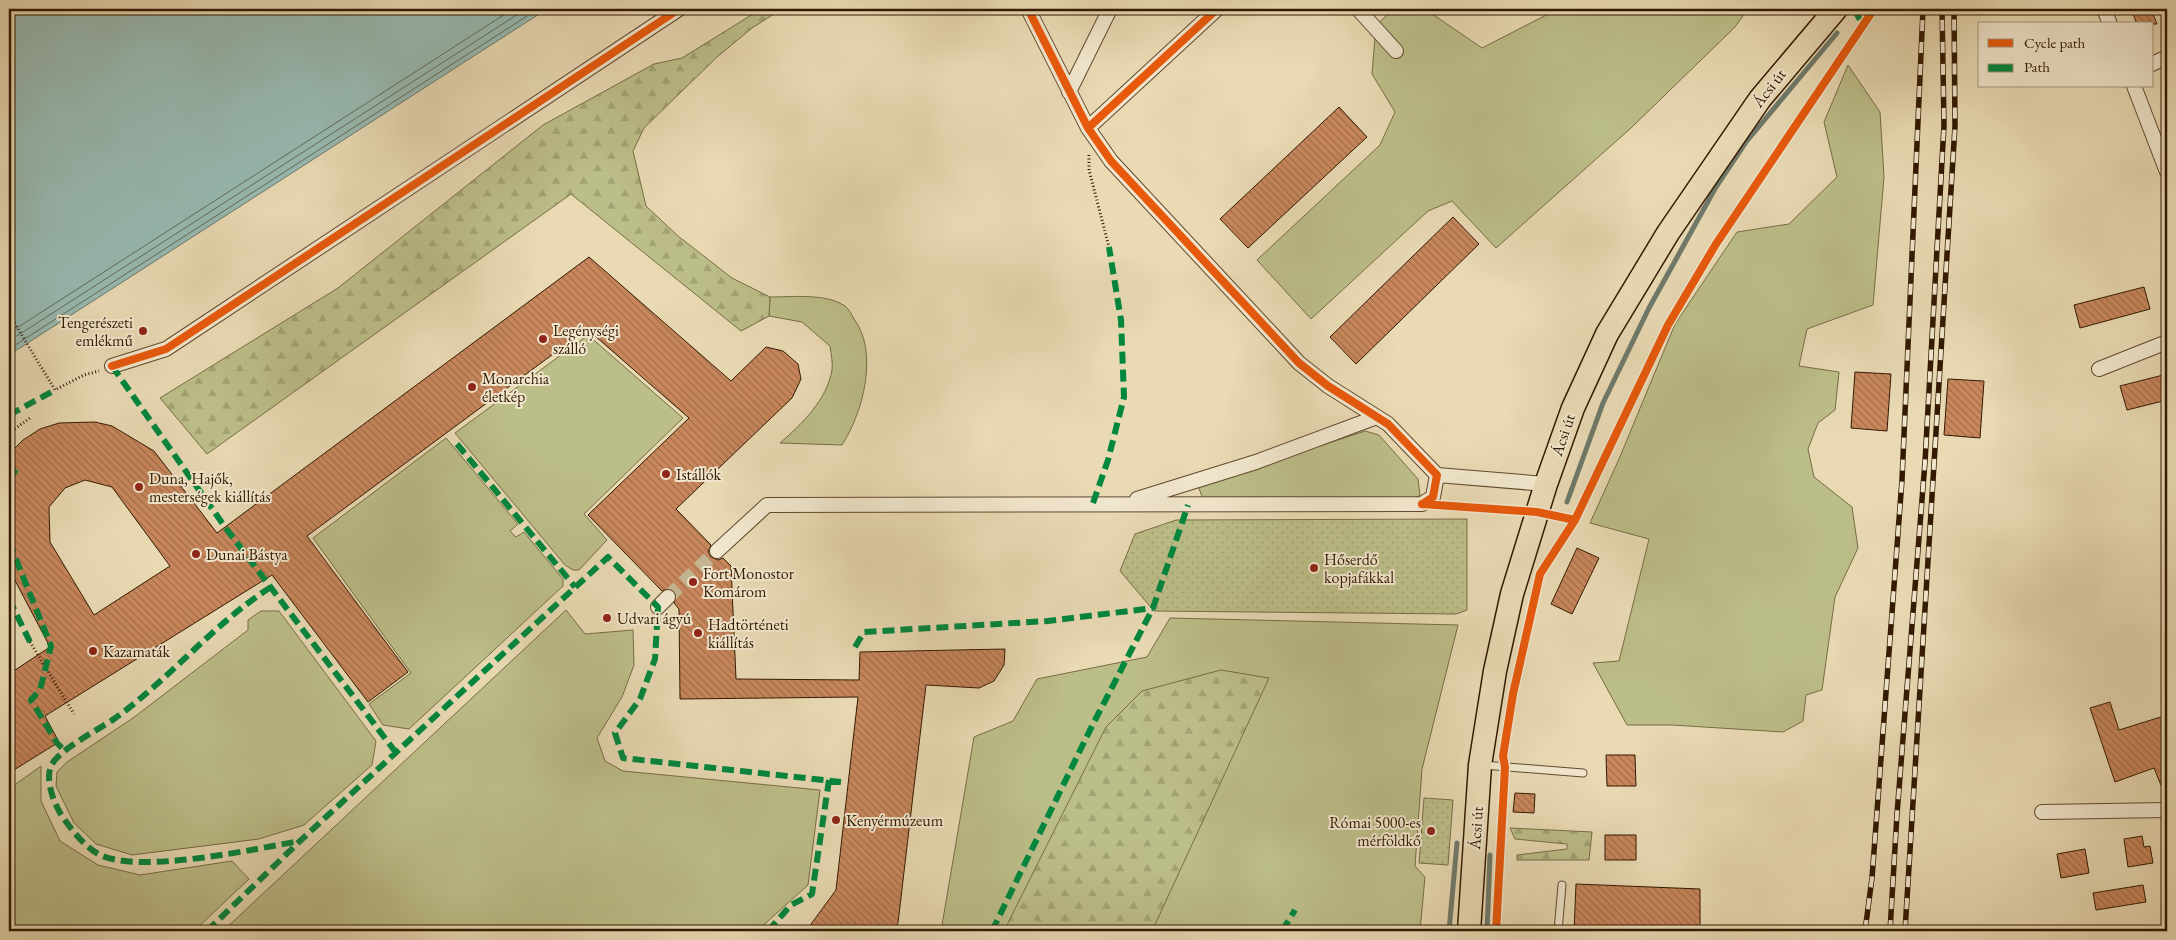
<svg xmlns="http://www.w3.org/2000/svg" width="2176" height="940" font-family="'EB Garamond',serif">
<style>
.grass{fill:#bcbe89;stroke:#776c44}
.forest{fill:url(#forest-firs);stroke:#776c44}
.park{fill:url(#park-dots);stroke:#776c44}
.water{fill:#98bab2;stroke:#6f7a6b}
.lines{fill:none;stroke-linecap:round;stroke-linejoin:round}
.shore{stroke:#656a59;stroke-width:1}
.stream{stroke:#6f7a6b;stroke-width:5}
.building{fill:url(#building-back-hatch);stroke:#321900;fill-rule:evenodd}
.minor-tunnel{stroke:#c4b390;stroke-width:14;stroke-dasharray:14 7;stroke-linecap:butt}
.service-casing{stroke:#60492d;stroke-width:9}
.minor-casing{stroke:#60492d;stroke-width:16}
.primary-casing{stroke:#321900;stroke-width:25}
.path{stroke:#321900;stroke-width:3;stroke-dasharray:1 2.5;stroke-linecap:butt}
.service{stroke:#f1e7ce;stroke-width:7}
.minor{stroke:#f1e7ce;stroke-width:14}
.primary{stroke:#e9dab4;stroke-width:22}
.rail-casing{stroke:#321900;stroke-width:5.5}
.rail{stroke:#f1e7ce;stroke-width:4;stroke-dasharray:11;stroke-linecap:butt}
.quiet{stroke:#00873e;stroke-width:6;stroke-dasharray:12 6;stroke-linecap:butt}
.cycleway-casing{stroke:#f1e7ce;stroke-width:11}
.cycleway{stroke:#e8590c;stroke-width:8}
.poi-dot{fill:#8f2418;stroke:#f1e7ce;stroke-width:2}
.labels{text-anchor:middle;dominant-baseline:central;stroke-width:4;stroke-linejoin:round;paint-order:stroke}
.street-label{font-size:16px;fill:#321900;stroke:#f1e7ce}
.poi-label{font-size:16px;fill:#321900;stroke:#f1e7ce;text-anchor:start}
</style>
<defs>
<pattern id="forest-firs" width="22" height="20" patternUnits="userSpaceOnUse" patternTransform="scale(1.25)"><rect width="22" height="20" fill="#bcbe89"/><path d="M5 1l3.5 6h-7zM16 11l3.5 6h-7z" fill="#a2a374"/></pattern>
<pattern id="park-dots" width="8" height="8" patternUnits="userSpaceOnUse" patternTransform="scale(1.25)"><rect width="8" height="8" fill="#bcbe89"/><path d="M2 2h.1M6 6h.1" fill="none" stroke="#a2a374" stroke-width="1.8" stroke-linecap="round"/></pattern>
<pattern id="building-back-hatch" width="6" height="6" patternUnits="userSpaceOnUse" patternTransform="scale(1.25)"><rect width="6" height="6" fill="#c9875d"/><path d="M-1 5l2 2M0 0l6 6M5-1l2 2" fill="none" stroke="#a46e4a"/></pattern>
</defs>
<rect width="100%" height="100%" fill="#e9dab4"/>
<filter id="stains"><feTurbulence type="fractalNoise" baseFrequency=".004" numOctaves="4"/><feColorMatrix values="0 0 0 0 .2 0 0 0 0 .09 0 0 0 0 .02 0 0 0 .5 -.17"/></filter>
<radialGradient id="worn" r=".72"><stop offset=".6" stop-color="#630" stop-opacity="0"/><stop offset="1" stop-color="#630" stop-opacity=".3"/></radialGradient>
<path class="grass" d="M 1394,9 L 1425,9 L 1482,48 L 1558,9 L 1748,9 L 1735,27 L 1631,128 L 1496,248 L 1452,201 L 1428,211 L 1311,319 L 1257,260 L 1380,145 L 1395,112 L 1372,74 L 1376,25 Z
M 1848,65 L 1880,112 L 1884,177 L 1873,305 L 1807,329 L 1799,366 L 1839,372 L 1835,410 L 1818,423 L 1808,449 L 1814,477 L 1852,507 L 1858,548 L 1835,597 L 1822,690 L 1806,695 L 1803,721 L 1783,732 L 1672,725 L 1627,725 L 1593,663 L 1619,661 L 1649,539 L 1590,523 L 1619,459 L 1675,324 L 1737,232 L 1789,224 L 1837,177 L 1824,122 Z
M 770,297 C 792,297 826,293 845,306 C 849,309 852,315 854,319 C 879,352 863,413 842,445 L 780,443 C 801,425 827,400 832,370 C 833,363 831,354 830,346 L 802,322 L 769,316 Z
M 588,335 L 683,418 L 584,514 L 607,540 L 579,570 L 573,570 L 565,565 L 455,433 Z
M 1365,431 L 1379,435 L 1418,479 L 1420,495 L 1414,499 L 1203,499 L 1198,486 Z
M 446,438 L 518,524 L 510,531 L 516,537 L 524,532 L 563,579 L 563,586 L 409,729 L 383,725 L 369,704 L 411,673 L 313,538 Z
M 566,610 L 585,634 L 633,630 L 634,665 L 622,697 L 597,738 L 605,761 L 623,771 L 820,790 L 808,885 L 757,931 L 223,931 Z
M 261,611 L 279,611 L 376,741 L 372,765 L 304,825 L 259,839 L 132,855 L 96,844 L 74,823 L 56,786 L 57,772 L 67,762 L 133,718 L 248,630 L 248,620 Z
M 1170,618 L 1458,625 L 1422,769 L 1415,866 L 1425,877 L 1420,931 L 941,931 L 974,737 L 1013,721 L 1037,679 L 1147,657 Z
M 41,766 L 41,801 L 60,841 L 98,865 L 140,875 L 232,861 L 249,879 L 194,931 L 9,931 L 9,789 Z"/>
<path class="forest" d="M 761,9 L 782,9 L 752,28 L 717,57 L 644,128 L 633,151 L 646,206 L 678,236 L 732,278 L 770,297 L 769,316 L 741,331 L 571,194 L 207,454 L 160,398 L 338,288 L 543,125 L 654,64 L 682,58 Z
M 1221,670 L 1269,678 L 1152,931 L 1004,931 L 1106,727 L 1142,691 Z
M 1510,828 L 1592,832 L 1589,860 L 1517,860 L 1517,855 L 1567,849 L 1567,844 L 1515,839 Z"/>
<path class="park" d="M 1467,519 L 1467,610 L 1456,614 L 1154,611 L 1120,571 L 1135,534 L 1176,520 Z
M 1424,798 L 1453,800 L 1448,865 L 1419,863 Z"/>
<path class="water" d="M 9,9 L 547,9 L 9,355 Z"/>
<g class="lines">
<path class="shore" d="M 9,333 L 513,9
M 9,341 L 526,9
M 9,349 L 538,9"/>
<path class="stream" d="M 1567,502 L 1603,403 L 1649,308 L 1716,187 L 1746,142 L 1837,33
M 1449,931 L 1457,843
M 1487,931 L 1490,855"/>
</g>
<path class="building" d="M 2131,9 L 2151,9 L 2157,24 L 2137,24 Z
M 1339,107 L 1367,137 L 1248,248 L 1220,219 Z
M 1453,217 L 1479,244 L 1356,364 L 1330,337 Z
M 589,257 L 731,381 L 766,347 L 783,351 L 798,364 L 801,379 L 792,398 L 676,509 L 711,545 L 708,552 L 711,557 L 718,560 L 723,558 L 731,566 L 736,679 L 859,680 L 860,652 L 1005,649 L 1004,665 L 994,681 L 979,688 L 926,685 L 898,923 L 892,931 L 806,931 L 836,890 L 858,697 L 680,699 L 679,609 L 674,603 L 676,594 L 670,588 L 662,591 L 588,515 L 689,418 L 587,329 L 307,536 L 408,672 L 368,702 L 272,575 L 45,716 L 59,742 L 9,773 L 9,674 L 50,647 L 9,569 L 9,454 L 23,440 L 40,429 L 59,423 L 95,422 L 112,426 L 154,451 L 217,533 ZM 85,480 L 112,487 L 170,566 L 94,615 L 50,542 L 49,507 L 65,488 Z
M 2144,287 L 2150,309 L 2080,328 L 2074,305 Z
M 1855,372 L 1891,374 L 1887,431 L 1851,428 Z
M 2167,374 L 2167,400 L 2127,410 L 2120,386 Z
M 1948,379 L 1984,381 L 1980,438 L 1944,435 Z
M 1577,548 L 1599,558 L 1572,614 L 1551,604 Z
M 2110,702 L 2119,730 L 2167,715 L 2167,800 L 2154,768 L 2115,782 L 2090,708 Z
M 1606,755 L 1635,755 L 1636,786 L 1607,786 Z
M 1515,793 L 1535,794 L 1534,813 L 1513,812 Z
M 1605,835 L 1636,835 L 1636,860 L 1605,860 Z
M 2142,836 L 2144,847 L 2150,846 L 2153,863 L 2128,867 L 2124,839 Z
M 2085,849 L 2089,873 L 2061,878 L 2057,854 Z
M 1576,884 L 1700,889 L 1700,931 L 1574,931 Z
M 2143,885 L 2146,902 L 2096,910 L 2093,893 Z"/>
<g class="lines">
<path class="minor-tunnel" d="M 668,597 L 717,551"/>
<g class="service-casing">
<path id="service" d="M 1483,765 L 1583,773
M 1558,931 L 1562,885"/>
</g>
<g class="minor-casing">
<path id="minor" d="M 1028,9 L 1088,128 L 1111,161 L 1299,363 L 1328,386 L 1388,424 L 1437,475 L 1546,484
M 1358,9 L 1396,51
M 2104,9 L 2110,24
M 2152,64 L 2167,57
M 2134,86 L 2167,172
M 1069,92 L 1110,9
M 1088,128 L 1217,9
M 112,366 L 166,349 L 679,9
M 2099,369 L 2167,342
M 1137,499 L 1256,462 L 1377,417
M 717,551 L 767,505 L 1422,504 L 1433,497 L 1437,475
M 658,607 L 668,597
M 2042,812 L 2167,810"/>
</g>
<g class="primary-casing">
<path id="primary" d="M 1469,931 L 1480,765 L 1495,671 L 1512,594 L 1546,484 L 1573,408 L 1607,334 L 1668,233 L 1760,99 L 1836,9"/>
</g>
<path class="path" d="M 1089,155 L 1089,170 L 1109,247
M 9,314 L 55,390 L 84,375 L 99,371
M 9,433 L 30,418
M 30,642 L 74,714"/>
<use href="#service" class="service"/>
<use href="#minor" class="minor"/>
<use href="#primary" class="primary"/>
<g class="rail-casing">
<path id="rail" d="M 1865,931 L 1872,878 L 1902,480 L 1923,9
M 1890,931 L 1897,814 L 1925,462 L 1944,125 L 1942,9
M 1905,931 L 1955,126 L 1954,9"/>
</g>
<use href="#rail" class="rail"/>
<path class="quiet" d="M 1854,9 L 1863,25
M 112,366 L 225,527 L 397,754
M 9,415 L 55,390
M 457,444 L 575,587
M 9,479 L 18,467
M 1093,503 L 1108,460 L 1124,397 L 1121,320 L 1109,247
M 9,542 L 51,646 L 40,690 L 31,700 L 57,743 L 64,750
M 271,587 C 213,624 170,679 114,719 C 98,730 58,750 51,766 C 45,780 54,804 62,816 C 72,830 83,845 98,854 C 138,875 254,849 300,841
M 9,599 L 30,642
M 855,647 L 864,632 L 1048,621 L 1153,608
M 207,931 L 300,841 L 608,557 L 658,607 L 655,659 L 640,699 L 615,733 L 623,758 L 841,782
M 768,931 L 791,905 L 812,894 L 829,780
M 992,931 L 1092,726 L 1153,608 L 1188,505
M 1282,931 L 1295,910"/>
<g class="cycleway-casing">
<path id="cycleway" d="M 1028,9 L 1088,128 L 1111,161 L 1299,363 L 1328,386 L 1388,424 L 1437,475 L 1433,497 L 1422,504
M 1088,128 L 1217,9
M 112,366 L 166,349 L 679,9
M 1422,504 L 1537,512 L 1575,520
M 1496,931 L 1505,767 L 1503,756 L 1513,694 L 1540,574 L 1575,520 L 1668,325 L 1716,244 L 1874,9"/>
</g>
<use href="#cycleway" class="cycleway"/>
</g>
<g class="poi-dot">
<circle cx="143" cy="331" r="5"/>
<circle cx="543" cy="339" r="5"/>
<circle cx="472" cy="387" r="5"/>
<circle cx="666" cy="474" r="5"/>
<circle cx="139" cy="487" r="5"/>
<circle cx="196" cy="554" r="5"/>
<circle cx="1314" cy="568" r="5"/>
<circle cx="693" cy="582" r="5"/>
<circle cx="607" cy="618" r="5"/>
<circle cx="698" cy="633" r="5"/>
<circle cx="93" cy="651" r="5"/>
<circle cx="836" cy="820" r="5"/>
<circle cx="1431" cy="831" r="5"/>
</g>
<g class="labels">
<g class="street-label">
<text transform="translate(1769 88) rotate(-52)">Ácsi út</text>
<text transform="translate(1563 435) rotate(-71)">Ácsi út</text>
<text transform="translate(1476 828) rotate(-86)">Ácsi út</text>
</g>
<g class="poi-label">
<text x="133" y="322" text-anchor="end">Tengerészeti<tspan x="133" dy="18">emlékmű</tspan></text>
<text x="553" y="330">Legénységi<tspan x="553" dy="18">szálló</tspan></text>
<text x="482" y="378">Monarchia<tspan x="482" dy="18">életkép</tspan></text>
<text x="676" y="474">Istállók</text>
<text x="149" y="478">Duna, Hajők,<tspan x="149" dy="18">mesterségek kiállítás</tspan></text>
<text x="206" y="554">Dunai Bástya</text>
<text x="1324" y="559">Hőserdő<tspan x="1324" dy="18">kopjafákkal</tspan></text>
<text x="703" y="573">Fort Monostor<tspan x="703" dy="18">Komárom</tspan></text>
<text x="617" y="618">Udvari ágyú</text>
<text x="708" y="624">Hadtörténeti<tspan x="708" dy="18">kiállítás</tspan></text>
<text x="103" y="651">Kazamaták</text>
<text x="846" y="820">Kenyérmúzeum</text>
<text x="1421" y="822" text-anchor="end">Római 5000-es<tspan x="1421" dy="18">mérföldkő</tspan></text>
</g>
</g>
<rect width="2176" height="940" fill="none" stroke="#e9dab4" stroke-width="30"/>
<rect x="10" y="10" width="2156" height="920" fill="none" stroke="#321900" stroke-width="2.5"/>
<rect x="15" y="15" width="2146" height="910" fill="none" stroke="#321900"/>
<rect x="1978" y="22" width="175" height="65" fill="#f1e7ce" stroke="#a5957c"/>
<rect x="1988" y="39" width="25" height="8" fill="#e8590c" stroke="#a5957c"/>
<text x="2024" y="48" font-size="15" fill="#321900">Cycle path</text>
<rect x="1988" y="64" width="25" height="8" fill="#00873e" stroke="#a5957c"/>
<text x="2024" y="72" font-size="15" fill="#321900">Path</text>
<rect width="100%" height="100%" filter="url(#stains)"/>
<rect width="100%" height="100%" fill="url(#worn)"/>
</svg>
